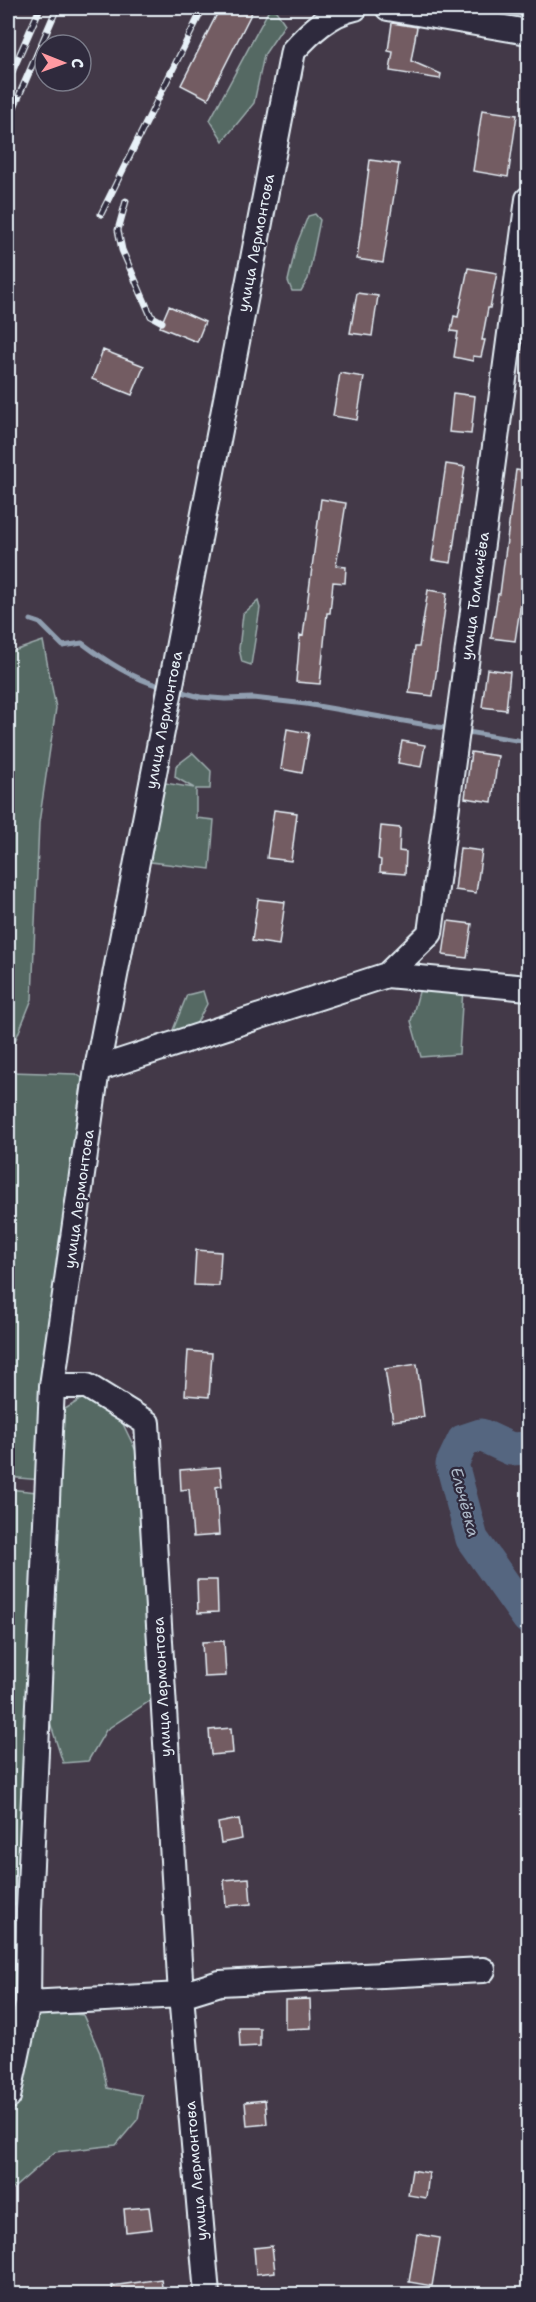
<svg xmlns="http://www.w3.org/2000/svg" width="536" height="2302" font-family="'Shantell Sans',sans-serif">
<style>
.green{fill:#556964;stroke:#9eadae;stroke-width:1.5}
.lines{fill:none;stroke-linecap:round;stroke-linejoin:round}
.stream{stroke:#909eb0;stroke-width:5}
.river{stroke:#556680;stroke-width:33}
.building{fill:#735c62;stroke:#e8f1f8;stroke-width:1.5}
.minor-casing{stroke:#e8f1f8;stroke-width:28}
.minor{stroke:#2f2a3d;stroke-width:24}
.rail-casing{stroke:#e8f1f8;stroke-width:7}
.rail{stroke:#2f2a3d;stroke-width:4.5;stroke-dasharray:14;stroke-linecap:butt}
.labels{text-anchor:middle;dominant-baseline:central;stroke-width:4.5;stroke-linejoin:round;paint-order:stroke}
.street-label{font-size:15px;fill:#e8f1f8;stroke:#2f2a3d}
.water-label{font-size:16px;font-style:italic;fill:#adb9c8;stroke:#2f2a3d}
</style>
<rect width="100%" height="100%" fill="#433948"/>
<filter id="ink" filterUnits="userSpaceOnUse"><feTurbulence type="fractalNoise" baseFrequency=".0167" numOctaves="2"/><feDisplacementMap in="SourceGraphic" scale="12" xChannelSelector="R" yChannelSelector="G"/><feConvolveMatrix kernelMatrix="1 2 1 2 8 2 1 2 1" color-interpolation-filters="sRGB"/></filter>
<g filter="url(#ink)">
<path class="green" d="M 270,8 L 274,8 L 285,24 L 264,55 L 254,103 L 223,141 L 210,120 Z
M 315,214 L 320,220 L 308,279 L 301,291 L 292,291 L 288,281 L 296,246 L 308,216 Z
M 258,601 L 260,608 L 251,665 L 242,662 L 239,649 L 243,614 Z
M 43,641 L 56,708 L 39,823 L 32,999 L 14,1044 L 8,1041 L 8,653 Z
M 193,753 L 211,771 L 210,789 L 196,789 L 196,818 L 214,820 L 210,869 L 142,861 L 160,782 L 194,788 L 175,777 L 176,766 Z
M 422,981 L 463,988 L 459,1054 L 421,1057 L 411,1021 Z
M 203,991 L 207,1004 L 195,1026 L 171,1035 L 187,995 Z
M 11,1072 L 76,1074 L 82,1078 L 49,1324 L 41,1480 L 8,1477 L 8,1077 Z
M 83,1398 L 121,1420 L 137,1453 L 157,1696 L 106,1730 L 88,1761 L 63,1763 L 49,1719 L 57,1429 L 65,1409 Z
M 8,1489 L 37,1492 L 20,1902 L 8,1908 Z
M 8,1918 L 15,1918 L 22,1925 L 18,2007 L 8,2054 Z
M 38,2010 L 83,2015 L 100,2053 L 107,2088 L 142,2095 L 138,2119 L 116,2145 L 55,2152 L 8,2193 L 8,2130 L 23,2061 Z"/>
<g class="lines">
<path class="stream" d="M 31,620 L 40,623 L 63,646 L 82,643 C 106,661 133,679 163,687
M 175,690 L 200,697 L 225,699 L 253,698 L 306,704 L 450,729
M 462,731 L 528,742"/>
<path class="river" d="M 528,1448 L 511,1449 L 481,1435 L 463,1441 L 452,1464 L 472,1539 L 528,1618"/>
</g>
<path class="building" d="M 220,8 L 254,8 L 208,99 L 181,85 Z
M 392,23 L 417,27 L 411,61 L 441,74 L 440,79 L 390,71 L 393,52 L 388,51 Z
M 482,110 L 517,115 L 508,177 L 473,171 Z
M 370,160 L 399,164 L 383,263 L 357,259 Z
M 468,268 L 497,273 L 490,308 L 488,308 L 482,340 L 485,340 L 481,357 L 473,356 L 473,361 L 454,357 L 458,332 L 451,331 L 454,316 L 458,317 Z
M 357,293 L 378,296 L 372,336 L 350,333 Z
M 169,306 L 205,322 L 197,342 L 160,327 Z
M 103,350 L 144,366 L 132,395 L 92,379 Z
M 340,373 L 364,377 L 357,420 L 333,416 Z
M 453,393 L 475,396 L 471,434 L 449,432 Z
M 446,464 L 465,467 L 451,563 L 432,560 Z
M 516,470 L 528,472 L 528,557 L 515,641 L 491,638 L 498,594 L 500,594 Z
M 321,499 L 346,503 L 336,566 L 346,567 L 345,583 L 333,582 L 330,613 L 327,613 L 320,684 L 296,682 L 300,635 L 303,636 Z
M 428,590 L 447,593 L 433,696 L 409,693 L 415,647 L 419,647 Z
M 487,669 L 510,672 L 506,710 L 482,707 Z
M 287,729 L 309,733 L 302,773 L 281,769 Z
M 402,741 L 425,745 L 421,767 L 398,763 Z
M 471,752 L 498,756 L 492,802 L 465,798 Z
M 274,810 L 297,813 L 291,861 L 267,858 Z
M 381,826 L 400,828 L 399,851 L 406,852 L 405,874 L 380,872 L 381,860 L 378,859 Z
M 460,848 L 482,851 L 476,893 L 455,890 Z
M 258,899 L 285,902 L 279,945 L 252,941 Z
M 448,921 L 472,924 L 467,958 L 443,955 Z
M 196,1250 L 221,1252 L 219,1286 L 194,1285 Z
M 188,1351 L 212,1353 L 209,1397 L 185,1395 Z
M 417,1364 L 424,1417 L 393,1421 L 385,1369 Z
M 220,1467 L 222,1486 L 216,1487 L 219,1535 L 193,1537 L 189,1489 L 181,1490 L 180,1470 Z
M 197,1580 L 217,1580 L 218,1612 L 198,1613 Z
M 224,1641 L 226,1676 L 204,1677 L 202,1642 Z
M 231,1728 L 233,1753 L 211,1755 L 209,1730 Z
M 239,1819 L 242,1839 L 221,1843 L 218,1823 Z
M 249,1878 L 251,1904 L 226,1906 L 224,1880 Z
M 310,1999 L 311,2028 L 285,2029 L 285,2000 Z
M 239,2028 L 260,2028 L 260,2046 L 240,2047 Z
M 265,2100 L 267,2124 L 247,2126 L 245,2102 Z
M 412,2170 L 429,2173 L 426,2198 L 408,2195 Z
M 149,2207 L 152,2229 L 126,2232 L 124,2209 Z
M 417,2234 L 440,2238 L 432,2286 L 409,2282 Z
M 272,2246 L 275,2272 L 256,2274 L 254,2248 Z
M 161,2279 L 163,2295 L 113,2295 L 112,2286 Z"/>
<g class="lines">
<g class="minor-casing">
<path id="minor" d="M 388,8 L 528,32
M 387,975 L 430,933 L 528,199
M 97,1069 L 387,975 L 528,988
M 28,2003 L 181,1995 L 220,1983 L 483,1970
M 8,2097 L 28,2003 L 29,1910 L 52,1386
M 207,2294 L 181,1995 L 147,1423 L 87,1386 L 52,1386 L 97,1069 L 293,51 C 310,32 330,13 355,8"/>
</g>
<use href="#minor" class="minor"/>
<g class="rail-casing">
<path id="rail" d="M 8,81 L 40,8
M 8,121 L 57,8
M 126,201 L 118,230 L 122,250 L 151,316 L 162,322
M 101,214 L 203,8"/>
</g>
<use href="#rail" class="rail"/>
</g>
</g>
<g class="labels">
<g class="street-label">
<text transform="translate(256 243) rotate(-79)">улица Лермонтова</text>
<text transform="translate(475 596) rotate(-82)">улица Толмачёва</text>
<text transform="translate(164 720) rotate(-79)">улица Лермонтова</text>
<text transform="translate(79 1199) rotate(-82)">улица Лермонтова</text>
<text transform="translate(162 1687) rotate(-93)">улица Лермонтова</text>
<text transform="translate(196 2171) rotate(-95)">улица Лермонтова</text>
</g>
<g class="water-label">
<text transform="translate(465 1502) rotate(75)">Ельчёвка</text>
</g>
</g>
<rect width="536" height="2302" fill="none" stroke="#2f2a3d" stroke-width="30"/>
<rect x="15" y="15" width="506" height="2272" fill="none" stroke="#e8f1f8" stroke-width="2" filter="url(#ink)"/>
<g transform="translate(63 63) rotate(91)"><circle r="28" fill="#2f2a3d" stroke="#797a88" stroke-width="1.5"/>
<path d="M0-4.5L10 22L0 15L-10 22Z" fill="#ff9aa2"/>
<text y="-9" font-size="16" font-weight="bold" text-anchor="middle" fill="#e8f1f8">С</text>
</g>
</svg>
